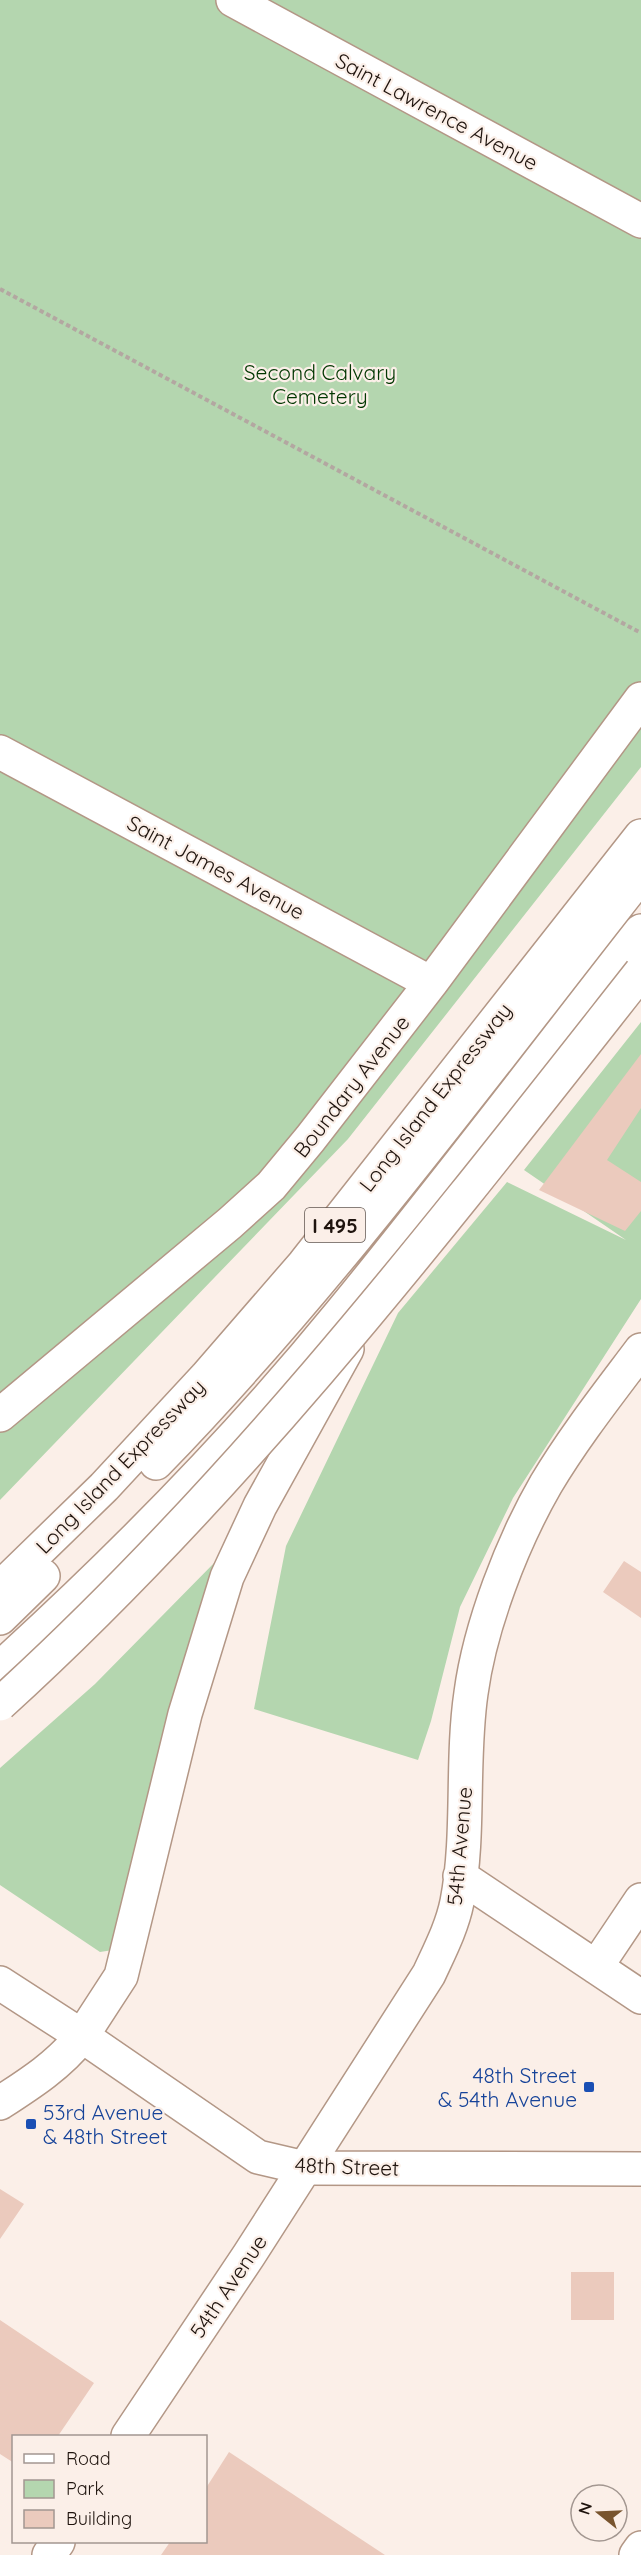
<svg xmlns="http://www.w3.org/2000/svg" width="641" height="2555" font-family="Quicksand,sans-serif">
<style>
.green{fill:#b4d6af}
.building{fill:#ebcabd}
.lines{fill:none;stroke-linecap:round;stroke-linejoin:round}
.minor-casing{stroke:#b39786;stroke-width:36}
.major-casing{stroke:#b39786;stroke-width:36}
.highway-casing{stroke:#b39786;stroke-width:36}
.path{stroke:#b3a7a1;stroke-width:4;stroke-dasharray:4.5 3;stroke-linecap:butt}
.minor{stroke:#fff;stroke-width:33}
.major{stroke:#fff;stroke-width:33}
.highway{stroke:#fff;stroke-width:33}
.highway-bridge-casing{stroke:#b39786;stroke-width:36;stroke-linecap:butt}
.highway-bridge{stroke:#fff;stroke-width:33}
.transit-dot{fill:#1a4fb4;stroke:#fbefe8;stroke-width:2}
.labels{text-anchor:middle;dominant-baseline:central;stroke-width:4.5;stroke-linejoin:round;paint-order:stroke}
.shield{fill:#fbefe8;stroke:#61564f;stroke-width:1.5}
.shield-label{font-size:20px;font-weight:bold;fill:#1f140e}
.street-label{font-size:21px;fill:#1f140e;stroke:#fbefe8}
.park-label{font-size:21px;fill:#013700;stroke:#fbefe8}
.transit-label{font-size:21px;fill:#164399;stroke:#fbefe8;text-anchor:end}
</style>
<rect width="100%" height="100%" fill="#fbefe8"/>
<path class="green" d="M 0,0 L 641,0 L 641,767 L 348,1139 L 0,1500 Z
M 641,1022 L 641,1299 L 513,1498 L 460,1607 L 431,1721 L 418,1760 L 254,1709 L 286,1546 L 398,1313 L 507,1182 L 626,1240 L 524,1170 Z
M 218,1559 L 168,1712 L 113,1950 L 100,1952 L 0,1885 L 0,1768 L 95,1684 Z"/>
<path class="building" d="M 641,1054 L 641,1108 L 607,1160 L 641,1182 L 641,1211 L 625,1231 L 539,1190 Z
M 624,1561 L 641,1572 L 641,1618 L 603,1592 Z
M 0,2189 L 24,2204 L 0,2239 Z
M 571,2272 L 614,2272 L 614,2320 L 571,2320 Z
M 0,2320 L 94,2383 L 58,2436 L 14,2436 L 14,2463 L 0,2454 Z
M 229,2452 L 385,2555 L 161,2555 L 170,2542 L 206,2542 L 206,2488 Z"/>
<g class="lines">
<g class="minor-casing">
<path id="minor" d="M 233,0 L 641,221
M 0,752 L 431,983
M 0,1415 L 230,1223 L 271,1186 L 310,1139 L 431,983 L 641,699
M 460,1876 L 641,1997
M 596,1967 L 641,1900
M 0,1983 L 82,2036 C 59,2065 31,2083 0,2103
M 128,2436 L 249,2255 L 429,1974 C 440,1950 452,1927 457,1902 C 470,1835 461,1761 471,1693 C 480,1626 512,1543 546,1484 C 574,1437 608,1394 641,1350
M 49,2555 L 58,2542
M 636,2555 L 641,2548"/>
</g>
<g class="major-casing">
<path id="major" d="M 82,2036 L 258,2157 L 305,2168 L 641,2169"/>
</g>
<g class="highway-casing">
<path id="highway" d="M 156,1463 C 333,1281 484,1074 641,875
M 0,1588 L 104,1487 L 206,1377 L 304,1264 L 641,836
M 0,1618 L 43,1576
M 0,1668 C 120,1559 238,1439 340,1314 C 443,1188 541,1059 641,931
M 82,2036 L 121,1976 L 185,1714 L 227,1577 L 260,1506 L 347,1349"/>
</g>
<path class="path" d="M 0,289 L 641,633"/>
<use href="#minor" class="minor"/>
<use href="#major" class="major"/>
<use href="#highway" class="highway"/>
<g class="highway-bridge-casing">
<path id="highway-bridge" d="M 0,1704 C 241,1485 440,1227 641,972"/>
</g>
<use href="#highway-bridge" class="highway-bridge"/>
</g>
<g class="transit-dot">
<rect x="583" y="2081" width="12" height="12" rx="3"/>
<rect x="25" y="2118" width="12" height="12" rx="3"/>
</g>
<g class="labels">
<rect class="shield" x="305" y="1208" width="60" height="34" rx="4.5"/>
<g class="shield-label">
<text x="335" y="1225">I 495</text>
</g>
<g class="street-label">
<text transform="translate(437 111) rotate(28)">Saint Lawrence Avenue</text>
<text transform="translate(216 867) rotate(28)">Saint James Avenue</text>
<text transform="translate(351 1086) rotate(-52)">Boundary Avenue</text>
<text transform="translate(435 1097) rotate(-52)">Long Island Expressway</text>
<text transform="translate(120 1466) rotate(-46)">Long Island Expressway</text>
<text transform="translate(459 1846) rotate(-85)">54th Avenue</text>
<text transform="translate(347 2166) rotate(2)">48th Street</text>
<text transform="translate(228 2286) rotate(-56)">54th Avenue</text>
</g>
<g class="park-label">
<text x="320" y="372">Second Calvary<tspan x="320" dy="24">Cemetery</tspan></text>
</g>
<g class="transit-label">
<text x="577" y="2075">48th Street<tspan x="577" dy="24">&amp; 54th Avenue</tspan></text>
<text x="43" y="2112" text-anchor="start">53rd Avenue<tspan x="43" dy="24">&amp; 48th Street</tspan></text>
</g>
</g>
<rect x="12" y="2435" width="195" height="108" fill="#fbefe8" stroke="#a39791" stroke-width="1.5"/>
<rect x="24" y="2454" width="30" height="9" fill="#ffffff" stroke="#a39791" stroke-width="1.5"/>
<text x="66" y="2465" font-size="18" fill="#1f140e">Road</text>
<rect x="24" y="2480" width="30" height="18" fill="#b4d6af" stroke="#a39791" stroke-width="1.5"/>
<text x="66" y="2495" font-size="18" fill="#1f140e">Park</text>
<rect x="24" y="2510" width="30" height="18" fill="#ebcabd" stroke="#a39791" stroke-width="1.5"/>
<text x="66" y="2525" font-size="18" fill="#1f140e">Building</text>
<g transform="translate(599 2513) rotate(288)"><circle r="28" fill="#fbefe8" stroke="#a39791" stroke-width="1.5"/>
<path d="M0-4.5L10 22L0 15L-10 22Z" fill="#78542e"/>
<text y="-9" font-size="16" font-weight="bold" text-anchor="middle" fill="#1f140e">N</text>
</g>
</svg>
